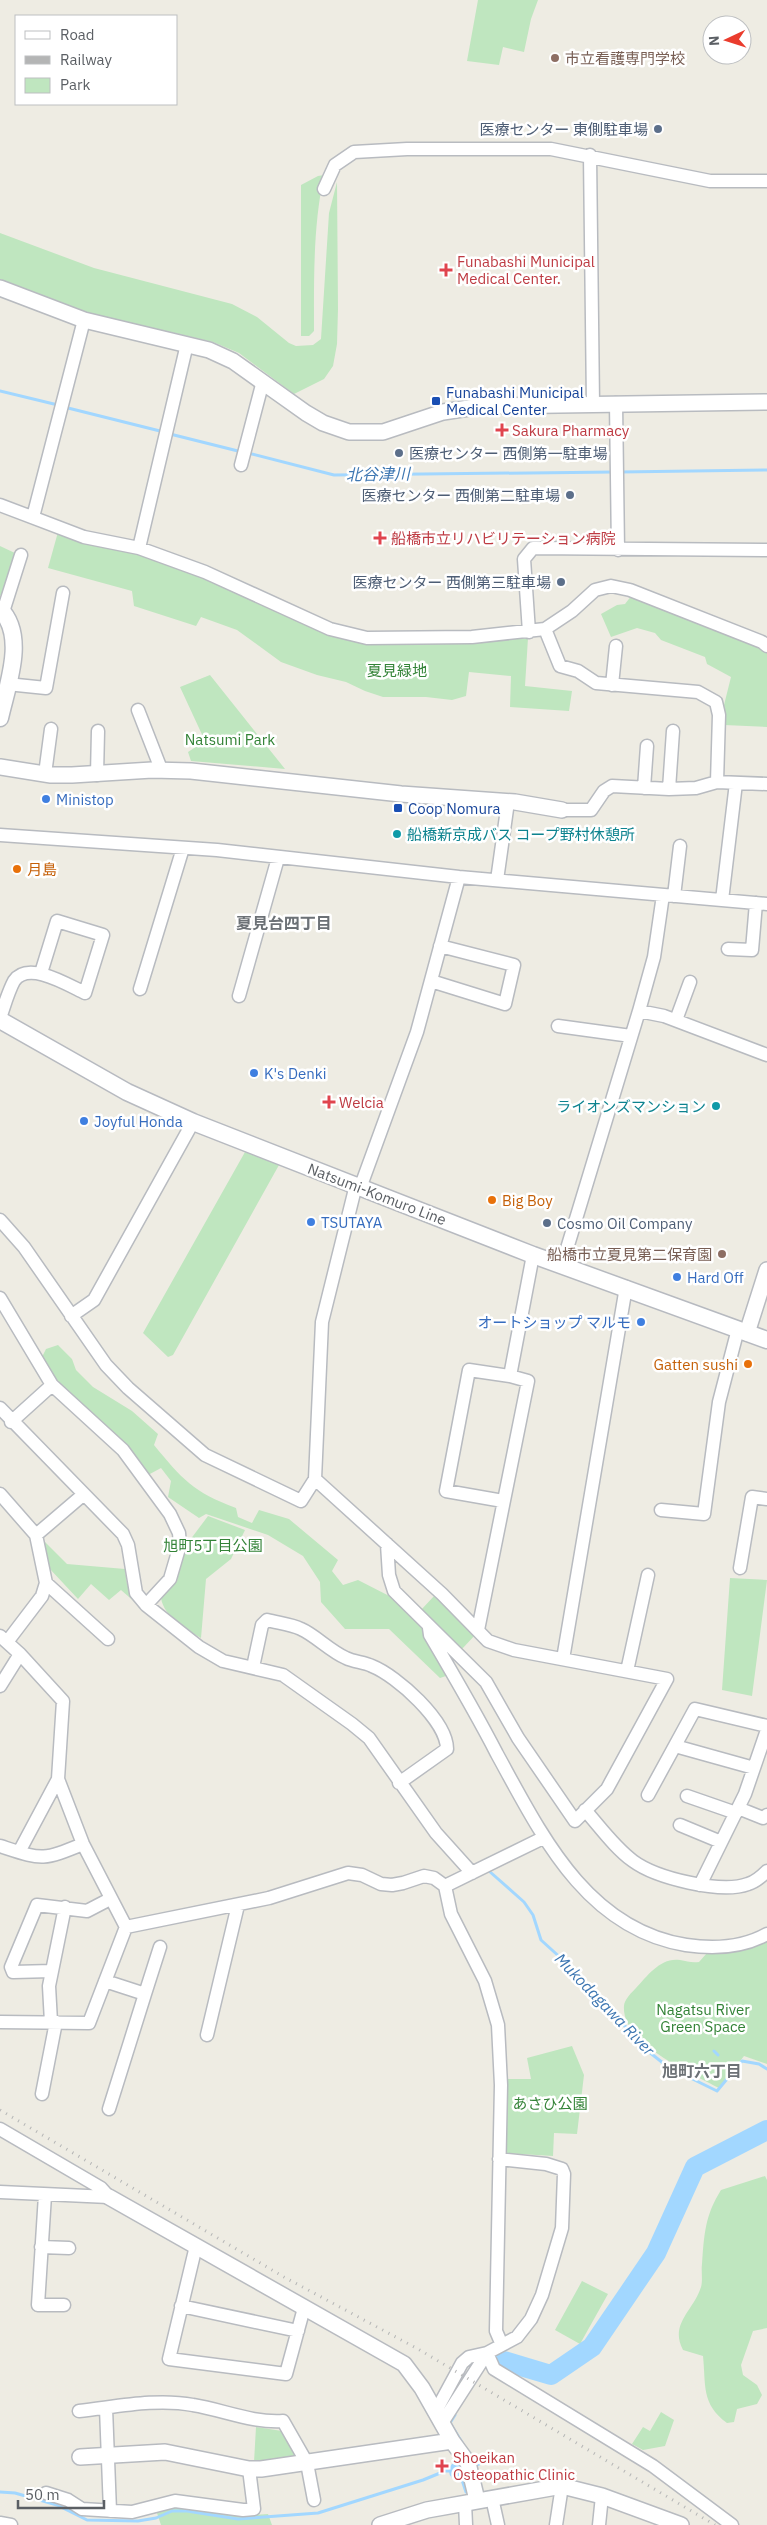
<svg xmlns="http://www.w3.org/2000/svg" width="767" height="2525" font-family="'IBM Plex Sans','Noto Sans JP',sans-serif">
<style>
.green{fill:#bfe6bf}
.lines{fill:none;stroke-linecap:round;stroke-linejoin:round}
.stream{stroke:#a2d7ff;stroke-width:3}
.river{stroke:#a2d7ff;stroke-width:20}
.minor-casing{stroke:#b8bbc0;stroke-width:15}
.tertiary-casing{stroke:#b8bbc0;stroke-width:18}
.secondary-casing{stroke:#b7bac0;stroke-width:19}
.minor{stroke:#fff;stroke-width:12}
.tertiary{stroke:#fff;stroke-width:15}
.secondary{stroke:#fff;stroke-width:16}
.rail{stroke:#b4b5b5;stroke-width:3;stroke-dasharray:1 6;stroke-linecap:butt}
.education-dot{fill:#8d6e63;stroke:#fff;stroke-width:2}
.service-dot{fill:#5c6f8a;stroke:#fff;stroke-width:2}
.health-dot{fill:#e0444e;stroke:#fff;stroke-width:2}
.transit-dot{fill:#1a4fb4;stroke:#fff;stroke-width:2}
.shop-dot{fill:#3f7fe0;stroke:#fff;stroke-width:2}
.culture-dot{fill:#0f9aa8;stroke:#fff;stroke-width:2}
.food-dot{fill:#e8710a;stroke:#fff;stroke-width:2}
.labels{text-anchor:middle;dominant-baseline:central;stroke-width:5;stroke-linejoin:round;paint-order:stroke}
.education-label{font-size:15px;fill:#785e54;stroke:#fff;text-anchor:start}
.service-label{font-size:15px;fill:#4e5e75;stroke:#fff;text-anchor:end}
.health-label{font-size:15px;fill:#be3a42;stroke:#fff;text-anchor:start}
.transit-label{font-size:15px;fill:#164399;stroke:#fff;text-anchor:start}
.park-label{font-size:15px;fill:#338337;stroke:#fff}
.shop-label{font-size:15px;fill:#366cbe;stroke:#fff;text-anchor:start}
.culture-label{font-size:15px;fill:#0d838f;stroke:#fff;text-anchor:start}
.food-label{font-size:15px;fill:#c56008;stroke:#fff;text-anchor:start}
.street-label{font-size:15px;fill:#5b5f64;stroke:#fff}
.water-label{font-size:16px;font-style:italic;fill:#3e77b2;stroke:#fff}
.neighbourhood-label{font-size:16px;font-weight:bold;fill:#6c7176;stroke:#fff}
</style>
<rect width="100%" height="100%" fill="#eeece3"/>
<path class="green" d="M 478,0 L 538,0 L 531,19 L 524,52 L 503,47 L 499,65 L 467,61 Z
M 324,175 C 313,227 314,278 314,331 L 309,336 L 301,336 L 301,185 L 318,176 Z
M 337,182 L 338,309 L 337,344 L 333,366 L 324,379 L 294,394 L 239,353 L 213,342 L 89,313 L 0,279 L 0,233 L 94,268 L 232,304 L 257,317 L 289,343 L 296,346 L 313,345 L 321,339 L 329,213 Z
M 58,532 L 136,551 L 204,576 L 328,632 L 473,642 L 528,638 L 525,686 L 572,691 L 569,711 L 510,707 L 511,676 L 469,672 L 466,696 L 452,700 L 426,697 L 383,697 L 365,691 L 346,682 L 317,675 L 281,662 L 237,630 L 201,617 L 196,626 L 134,606 L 132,591 L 48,568 Z
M 0,546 L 17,554 L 4,598 L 0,595 Z
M 632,595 L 759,645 L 767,651 L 767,727 L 724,725 L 724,705 L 731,677 L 707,664 L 705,657 L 661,640 L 655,633 L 637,628 L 611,637 L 601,614 L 617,605 L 625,604 Z
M 210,675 L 285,769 L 191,761 L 188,752 L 205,741 L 180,687 Z
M 245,1152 L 279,1165 L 173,1355 L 168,1357 L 143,1333 Z
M 58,1345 L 72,1359 L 76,1370 L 93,1387 L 132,1411 L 158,1434 L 154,1445 C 182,1479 193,1492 236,1508 L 238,1517 L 252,1523 L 259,1510 L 289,1519 L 338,1560 L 332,1571 L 343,1585 L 358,1580 L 401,1602 L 424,1626 L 446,1676 L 440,1678 L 389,1629 L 345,1629 L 321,1602 L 320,1582 L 303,1556 L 268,1535 L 206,1514 L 199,1518 L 168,1497 L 171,1481 L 161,1468 L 148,1475 L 57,1387 L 41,1359 L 46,1349 Z
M 208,1516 L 245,1530 L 231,1559 L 206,1579 L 201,1638 C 186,1629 164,1617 161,1598 L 177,1581 L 184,1548 Z
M 42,1539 L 67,1564 L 125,1569 L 127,1584 L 137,1604 L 121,1590 L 109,1600 L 91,1584 L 78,1599 L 49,1568 Z
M 730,1578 L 767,1580 L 752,1696 L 722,1690 Z
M 435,1595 L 476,1634 L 462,1649 L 421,1610 Z
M 767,1939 L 767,2064 L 744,2056 L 719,2088 C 692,2074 621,2043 624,2006 C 624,2000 632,1992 636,1988 C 648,1975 661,1957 680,1960 C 687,1961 691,1963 699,1962 L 707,1953 Z
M 572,2046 L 584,2075 L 577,2134 L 554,2133 L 553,2156 L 506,2153 L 506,2079 L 531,2079 L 527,2058 Z
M 765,2176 L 767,2180 L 767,2328 L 753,2331 L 741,2365 L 743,2375 L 757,2385 L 762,2395 L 757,2404 L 737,2409 L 734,2422 L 727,2423 C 701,2404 706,2385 703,2356 L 683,2350 C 669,2324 694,2310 701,2287 C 703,2280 701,2271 702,2264 C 704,2235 705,2215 721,2190 Z
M 582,2281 L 608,2294 L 580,2344 L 555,2330 Z
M 661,2412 L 674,2420 L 665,2446 L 643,2450 L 632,2444 L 643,2427 L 650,2431 Z
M 256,2427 L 282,2431 L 296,2453 L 293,2460 L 254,2462 Z
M 177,2507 L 243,2516 L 268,2514 L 272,2525 L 161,2525 L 157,2513 Z"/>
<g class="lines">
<path class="stream" d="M 0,391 L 58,405
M 64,407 L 164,432
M 170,434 L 242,452
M 248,453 L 334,475 L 614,472
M 620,472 L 767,470
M 489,1871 L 524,1902 L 533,1915 L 541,1940 L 563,1960 L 585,1989 L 609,2013 L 626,2027 L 639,2044 L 668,2067 L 717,2091 L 742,2061 L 759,2064 L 767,2069
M 714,2051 L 718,2055
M 455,2415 L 450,2423 L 463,2444
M 471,2455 L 479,2464 L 474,2466
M 0,2492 L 15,2493 L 57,2505 L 87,2520 L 138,2521 L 156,2518 L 172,2511 L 187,2511 L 238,2519 L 318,2513 L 423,2480 L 445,2471 L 459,2471 L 466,2492"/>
<path class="river" d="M 504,2361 L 551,2375 L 592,2347 L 656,2253 L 695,2167 L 767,2130
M 459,2471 L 460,2471"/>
<g class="minor-casing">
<path id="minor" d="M 590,155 L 593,404
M 324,189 L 335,165 L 354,152 L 407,149 L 551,149 L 710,181 L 767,181
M 616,403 L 618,550
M 241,465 L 263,381
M 0,505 L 84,537 L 139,548 L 205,572 L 330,629 L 367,638 L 472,637 L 545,629 L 572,611 L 595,590 L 611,586 L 630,590 L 762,642 L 767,646
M 33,517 L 84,320
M 139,548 L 187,344
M 3,612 L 21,555
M 545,629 L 560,666 L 578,671 L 596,683 L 698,692 L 716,702 L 719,715 L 717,782
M 529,632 L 524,559 L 533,548 L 767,550
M 7,684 L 46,688 L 63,593
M 612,685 L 616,646
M 138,710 L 161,769
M 45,774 L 51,729
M 97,775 L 98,731
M 644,788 L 647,746
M 669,789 L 673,731
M 562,810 L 591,810 L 604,791 L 612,786 L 669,789 L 696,788 L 717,782 L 767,784
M 0,835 L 217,850 L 459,877 L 767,904
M 497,880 L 508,802
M 674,896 L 680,846
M 722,900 L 736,783
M 728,949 L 752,950 L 756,903
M 431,981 L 505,1004 L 514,965 L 440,946
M 140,989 L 183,848
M 239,996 L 278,858
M 639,1011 L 654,957 L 663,895
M 0,1018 C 4,1007 8,992 14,981 C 28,960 68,985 85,993 L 103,935 L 57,921 L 41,973
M 676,1020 L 690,982
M 558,1026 L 631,1036
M 0,1220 L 24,1247 L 106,1365 L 128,1388 L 205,1455 L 301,1501 L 315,1479 L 322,1322 L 354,1193 L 363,1180 L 417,1032 L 459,877
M 562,1265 L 639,1011 L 664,1016 L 767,1055
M 0,1298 L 52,1385 L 123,1450 L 170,1514 L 179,1533 L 180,1545 L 170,1579 L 146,1605
M 71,1316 L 94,1300 L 193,1122
M 0,1408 L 123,1534 L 128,1545 L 136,1593 L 146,1605 L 199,1647 L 223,1661 L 283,1675 L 352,1724 L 369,1738 L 436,1833 L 472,1873
M 11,1422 L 52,1385
M 315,1479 L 442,1594 L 488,1641 L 514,1650 L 667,1679 L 607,1789 L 575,1821 L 518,1738 L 486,1682 L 394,1591 L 389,1575 L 387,1544
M 0,1494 L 36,1535
M 503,1501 L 446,1491 L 469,1370 L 510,1376
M 661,1510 L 704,1514 L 719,1402 L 738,1329
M 740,1568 L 752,1497 L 767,1499
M 46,1583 L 108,1639
M 429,1628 L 430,1635 C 453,1674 476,1713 497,1754 C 541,1834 586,1929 686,1945 C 713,1949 742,1948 767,1934
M 478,1630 L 528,1381 L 510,1376 L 533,1255
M 0,1636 L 20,1654 L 63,1701 L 58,1779 L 83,1844 L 126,1927 L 89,2023 L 0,2022
M 7,1642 L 42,1596 L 46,1583 L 36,1535 L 84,1494
M 563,1659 L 626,1287
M 253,1667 L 262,1625 L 267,1620 C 278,1623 291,1624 301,1629 C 315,1635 330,1651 346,1658 C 354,1662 364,1662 372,1666 C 397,1676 447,1721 447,1749 L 399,1783
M 627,1671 L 648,1575
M 0,1686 L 20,1654
M 675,1746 L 754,1768
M 648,1795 L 695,1709 L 767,1726
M 687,1796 L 736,1813
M 738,1808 L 763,1818 L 767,1815
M 585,1810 C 600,1827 615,1848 633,1861 C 656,1878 721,1894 748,1884 C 755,1882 761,1877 767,1871
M 680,1825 L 721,1842
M 0,1846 C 43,1860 41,1861 83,1844
M 19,1852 L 58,1779
M 700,1885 L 745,1794 L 767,1730
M 445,1886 L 543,1838
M 126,1927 L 269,1898 L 348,1873 L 362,1875 L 381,1884 L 392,1885 L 403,1883 L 424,1876 L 434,1878 L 445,1886 L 451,1914 L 485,1981 L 498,2025 L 501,2085 L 496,2331 L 502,2345
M 52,1971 L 13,1972 L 11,1967 L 37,1905 L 87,1911 L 110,1899
M 105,1981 L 145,1994 L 109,2109
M 145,1994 L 160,1947
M 51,2022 L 49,1986 L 65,1907
M 207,2035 L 238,1905
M 42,2094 L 56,2022
M 0,2129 L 101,2188 L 109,2197
M 0,2192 L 109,2197
M 45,2195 L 38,2305 L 64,2305
M 196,2246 L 169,2359 L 286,2374 L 304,2308
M 41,2247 L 69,2248
M 181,2306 L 298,2331
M 487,2353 L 494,2369 L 653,2466 L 732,2525
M 106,2408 L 110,2511
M 79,2411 C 116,2407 156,2398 193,2405 C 224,2410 252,2423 283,2421 L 307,2463 L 314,2500
M 436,2411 L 462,2363 L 469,2357 L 487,2353 L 517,2337 L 531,2319 L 542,2295 L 562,2228 L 564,2174 L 562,2169 L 546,2164 L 499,2159
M 442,2423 L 487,2353
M 46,2493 L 68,2500 L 82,2509 L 132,2512 L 175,2501 L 243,2510 L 254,2509 L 249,2469
M 492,2498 L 498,2525
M 465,2503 L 466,2525
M 0,2523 L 11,2525
M 556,2525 L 562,2486
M 599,2525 L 602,2496"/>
</g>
<g class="tertiary-casing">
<path id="tertiary" d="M 0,288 L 84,320 L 209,350 L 233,361 L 306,413 L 323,423 L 349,432 L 383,432 L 443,412 L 482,406 L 767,402
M 0,767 L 51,775 L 72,775 L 152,770 L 191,771 L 401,794 L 515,802 L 562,810
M 747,1333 L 767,1270
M 109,2197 L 404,2364 L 422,2388 L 452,2441 L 468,2463 L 477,2500
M 80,2457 L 165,2452 L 249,2469 L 261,2469 L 452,2441
M 380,2525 L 427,2510 L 562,2486 L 602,2496 L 681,2525"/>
</g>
<g class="secondary-casing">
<path id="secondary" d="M 0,609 C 27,636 7,686 0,718
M 0,1020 L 127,1092 L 193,1122 L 533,1255 L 767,1340"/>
</g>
<use href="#minor" class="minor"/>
<use href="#tertiary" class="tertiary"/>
<use href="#secondary" class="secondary"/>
<path class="rail" d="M 0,2110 L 284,2277 L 418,2349 L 715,2525"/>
</g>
<g class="education-dot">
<circle cx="555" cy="58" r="5"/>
<circle cx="722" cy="1254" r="5"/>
</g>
<g class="service-dot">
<circle cx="658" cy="129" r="5"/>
<circle cx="399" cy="453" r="5"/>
<circle cx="570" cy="495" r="5"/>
<circle cx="561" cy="582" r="5"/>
<circle cx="547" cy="1223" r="5"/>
</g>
<g class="health-dot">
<path d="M443.5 262.5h5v5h5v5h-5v5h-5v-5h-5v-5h5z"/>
<path d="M499.5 422.5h5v5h5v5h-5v5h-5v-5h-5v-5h5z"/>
<path d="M377.5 530.5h5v5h5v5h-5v5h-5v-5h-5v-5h5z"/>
<path d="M326.5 1094.5h5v5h5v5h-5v5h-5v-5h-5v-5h5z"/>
<path d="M439.5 2458.5h5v5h5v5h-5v5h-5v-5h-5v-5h5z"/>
</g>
<g class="transit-dot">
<rect x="431" y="396" width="10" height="10" rx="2.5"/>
<rect x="393" y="803" width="10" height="10" rx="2.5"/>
</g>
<g class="shop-dot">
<circle cx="46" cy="799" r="5"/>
<circle cx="254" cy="1073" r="5"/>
<circle cx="84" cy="1121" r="5"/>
<circle cx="311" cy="1222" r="5"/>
<circle cx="677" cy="1277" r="5"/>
<circle cx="641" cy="1322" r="5"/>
</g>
<g class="culture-dot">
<circle cx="397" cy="834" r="5"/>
<circle cx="716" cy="1106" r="5"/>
</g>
<g class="food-dot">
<circle cx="17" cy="869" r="5"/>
<circle cx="492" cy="1200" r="5"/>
<circle cx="748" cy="1364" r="5"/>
</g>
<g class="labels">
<g class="education-label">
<text x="565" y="58">市立看護専門学校</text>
<text x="712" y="1254" text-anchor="end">船橋市立夏見第二保育園</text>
</g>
<g class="service-label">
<text x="648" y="129">医療センター 東側駐車場</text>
<text x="409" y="453" text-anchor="start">医療センター 西側第一駐車場</text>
<text x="560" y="495">医療センター 西側第二駐車場</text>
<text x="551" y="582">医療センター 西側第三駐車場</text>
<text x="557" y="1223" text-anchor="start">Cosmo Oil Company</text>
</g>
<g class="health-label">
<text x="457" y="261">Funabashi Municipal<tspan x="457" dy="17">Medical Center.</tspan></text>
<text x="512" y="430">Sakura Pharmacy</text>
<text x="391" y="538">船橋市立リハビリテーション病院</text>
<text x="339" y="1102">Welcia</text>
<text x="453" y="2457">Shoeikan<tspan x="453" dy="17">Osteopathic Clinic</tspan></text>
</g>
<g class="transit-label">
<text x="446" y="392">Funabashi Municipal<tspan x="446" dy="17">Medical Center</tspan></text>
<text x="408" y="808">Coop Nomura</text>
</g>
<g class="park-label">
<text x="397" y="670">夏見緑地</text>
<text x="230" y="739">Natsumi Park</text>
<text x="213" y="1545">旭町5丁目公園</text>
<text x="703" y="2009">Nagatsu River<tspan x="703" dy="17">Green Space</tspan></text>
<text x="550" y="2103">あさひ公園</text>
</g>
<g class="shop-label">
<text x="56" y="799">Ministop</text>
<text x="264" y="1073">K's Denki</text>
<text x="94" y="1121">Joyful Honda</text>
<text x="321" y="1222">TSUTAYA</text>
<text x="687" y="1277">Hard Off</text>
<text x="631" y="1322" text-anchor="end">オートショップ マルモ</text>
</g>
<g class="culture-label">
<text x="407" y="834">船橋新京成バス コープ野村休憩所</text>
<text x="706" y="1106" text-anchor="end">ライオンズマンション</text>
</g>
<g class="food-label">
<text x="27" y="869">月島</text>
<text x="502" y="1200">Big Boy</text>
<text x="738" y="1364" text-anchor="end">Gatten sushi</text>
</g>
<g class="street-label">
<text transform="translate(377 1194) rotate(21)">Natsumi-Komuro Line</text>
</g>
<g class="water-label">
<text transform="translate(378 474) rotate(-1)">北谷津川</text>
<text transform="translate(605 2004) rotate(46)">Mukodagawa River</text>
</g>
<g class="neighbourhood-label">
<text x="284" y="923">夏見台四丁目</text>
<text x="702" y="2071">旭町六丁目</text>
</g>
</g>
<rect x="15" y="15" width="162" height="90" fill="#ffffff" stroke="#bdbfc1"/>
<rect x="25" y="31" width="25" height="8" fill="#ffffff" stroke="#bdbfc1"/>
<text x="60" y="40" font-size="15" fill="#5b5f64">Road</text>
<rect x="25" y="56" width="25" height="8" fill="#b4b5b5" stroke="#bdbfc1"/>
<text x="60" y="65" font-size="15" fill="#5b5f64">Railway</text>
<rect x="25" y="78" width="25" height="15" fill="#bfe6bf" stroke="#bdbfc1"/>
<text x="60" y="90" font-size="15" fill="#5b5f64">Park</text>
<g transform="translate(727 40) rotate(266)"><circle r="24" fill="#ffffff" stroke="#bdbfc1"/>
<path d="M0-4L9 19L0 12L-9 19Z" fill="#ea3c2d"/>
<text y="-8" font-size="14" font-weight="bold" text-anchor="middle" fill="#5b5f64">N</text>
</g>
<path d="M18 2500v8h86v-8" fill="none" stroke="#5b5f64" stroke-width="2.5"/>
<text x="25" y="2500" font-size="15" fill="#5b5f64" stroke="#ffffff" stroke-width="4" paint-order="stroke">50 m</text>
</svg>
